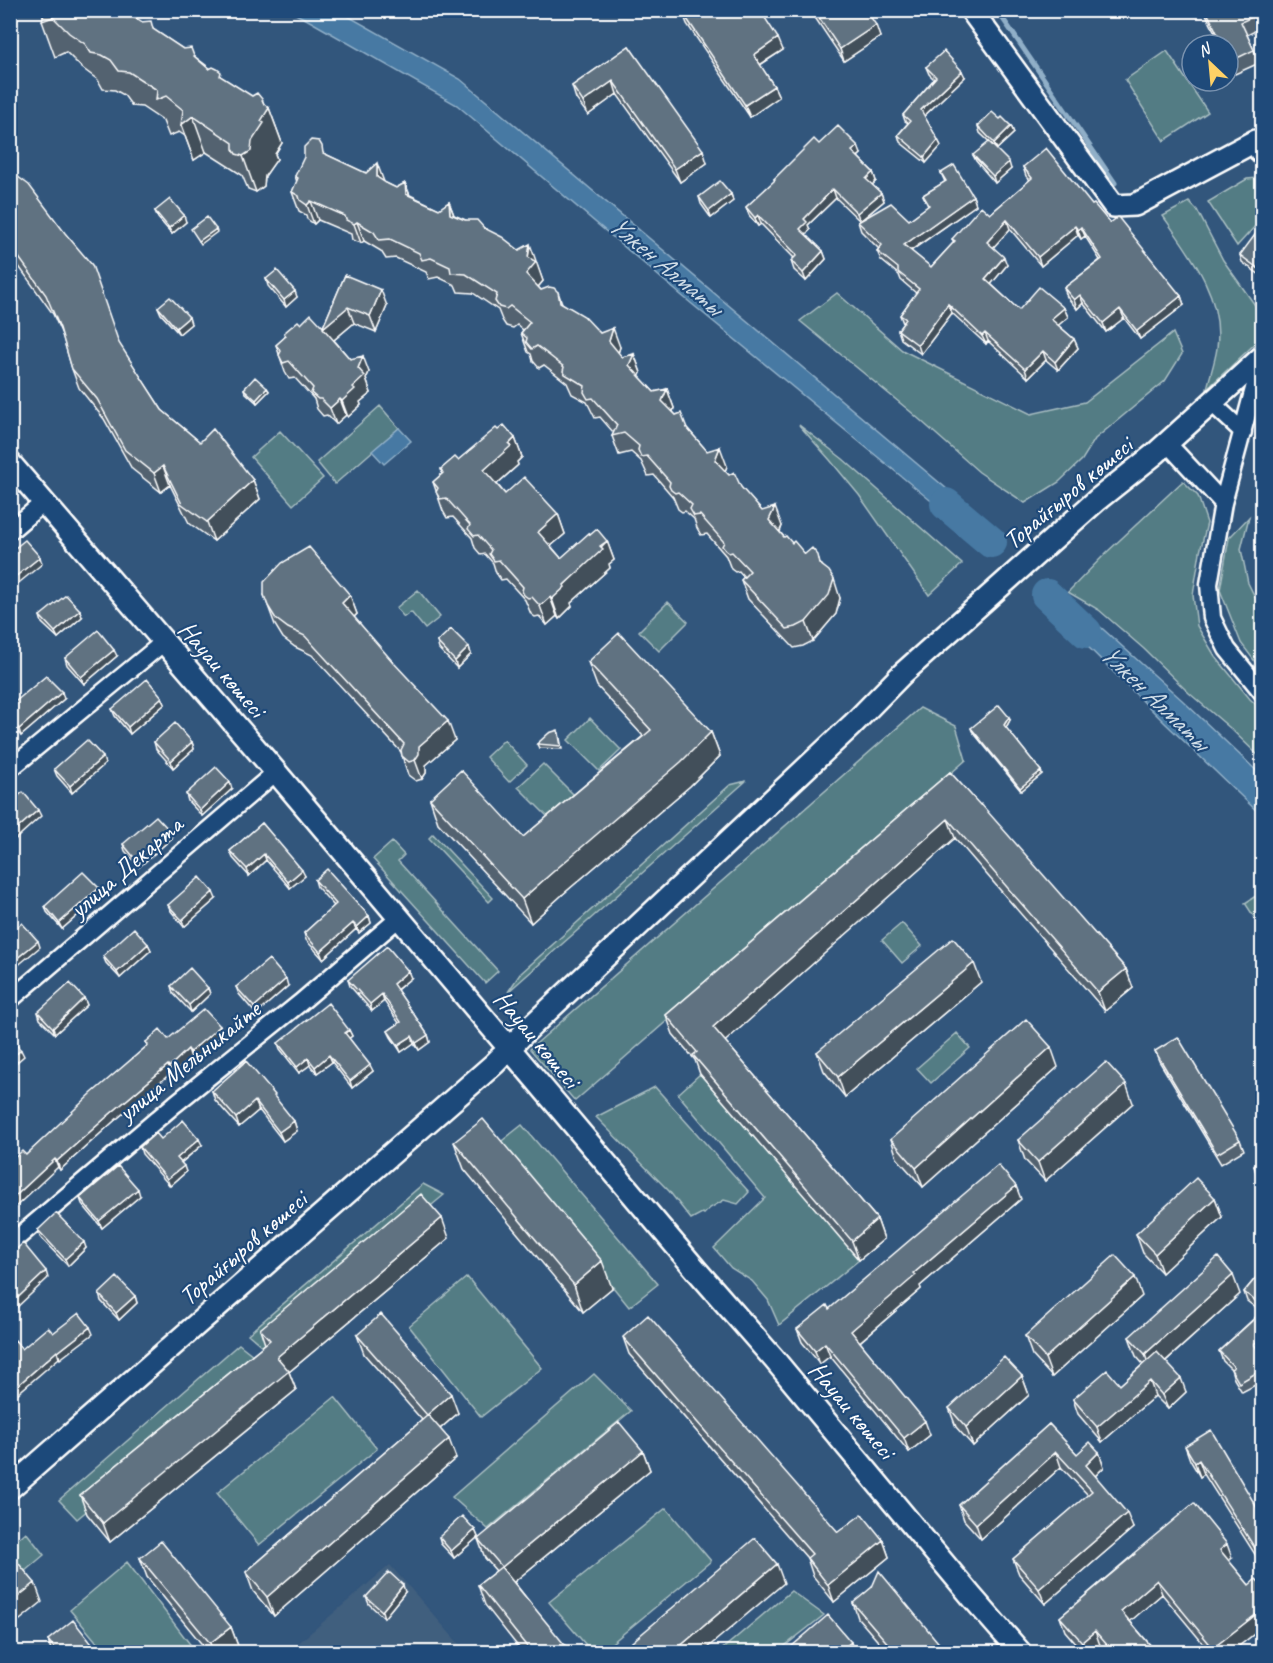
<svg xmlns="http://www.w3.org/2000/svg" width="1273" height="1663" font-family="Caveat,sans-serif">
<style>
.built{fill:#405e7e}
.green{fill:#537c84;stroke:#a9bec2;stroke-width:1.5}
.water{fill:#4679a3;stroke:#90afc8;stroke-width:1.5}
.lines{fill:none;stroke-linecap:round;stroke-linejoin:round}
.stream{stroke:#90afc8;stroke-width:5}
.river{stroke:#4679a3;stroke-width:32}
.minor-casing{stroke:#fff;stroke-width:21}
.tertiary-casing{stroke:#fff;stroke-width:26}
.minor{stroke:#1f4a7a;stroke-width:16}
.tertiary{stroke:#1f4a7a;stroke-width:21}
.wall{fill:#53626f;stroke:#fff;stroke-width:1.5}
.shaded-wall{fill:#43505a;stroke:#fff;stroke-width:1.5}
.building{fill:#607281;stroke:#fff;stroke-width:1.5}
.labels{text-anchor:middle;dominant-baseline:central;stroke-width:4.5;stroke-linejoin:round;paint-order:stroke}
.street-label{font-size:26px;fill:#fff;stroke:#1f4a7a}
.water-label{font-size:27px;font-style:italic;fill:#d1dee8;stroke:#1f4a7a}
</style>
<rect width="100%" height="100%" fill="#32567c"/>
<filter id="ink" filterUnits="userSpaceOnUse"><feTurbulence type="fractalNoise" baseFrequency=".0167" numOctaves="2"/><feDisplacementMap in="SourceGraphic" scale="12" xChannelSelector="R" yChannelSelector="G"/><feConvolveMatrix kernelMatrix="1 2 1 2 8 2 1 2 1" color-interpolation-filters="sRGB"/></filter>
<g filter="url(#ink)">
<path class="built" d="M 390,1565 L 466,1652 L 288,1652 Z"/>
<path class="green" d="M 1167,51 L 1208,112 L 1164,141 L 1125,80 Z
M 1258,178 L 1262,185 L 1262,216 L 1258,223 L 1237,246 L 1208,202 L 1247,179 Z
M 1189,202 L 1197,210 L 1223,260 L 1262,315 L 1262,337 L 1207,389 C 1210,375 1215,362 1217,348 C 1224,297 1190,254 1163,216 Z
M 837,293 L 902,350 L 1031,414 L 1085,402 L 1173,333 L 1182,354 L 1165,381 L 1095,439 L 1082,460 L 1059,482 L 1025,503 L 979,472 L 911,412 L 800,321 Z
M 380,406 L 399,428 L 335,484 L 317,462 Z
M 799,425 L 843,459 L 962,564 L 929,595 L 859,495 L 830,460 Z
M 280,431 L 323,478 L 293,505 L 251,457 Z
M 1183,481 L 1198,496 L 1207,523 L 1200,552 L 1193,595 L 1197,626 L 1215,656 L 1250,699 L 1262,710 L 1262,759 L 1230,728 L 1189,693 L 1144,649 L 1099,610 L 1068,592 L 1106,553 Z
M 1249,517 L 1241,549 L 1248,583 L 1262,611 L 1262,671 L 1241,643 L 1220,590 L 1229,538 Z
M 418,590 L 440,617 L 425,629 L 411,612 L 404,617 L 396,608 Z
M 668,602 L 688,622 L 659,651 L 639,631 Z
M 920,708 L 956,726 L 966,760 L 575,1101 L 530,1049 Z
M 590,718 L 621,750 L 599,771 L 568,740 Z
M 504,740 L 527,765 L 509,782 L 486,757 Z
M 543,764 L 574,795 L 549,818 L 518,787 Z
M 746,781 L 508,992 L 520,974 L 730,785 Z
M 433,834 L 493,898 L 489,902 L 429,838 Z
M 392,842 L 404,855 L 398,861 L 498,971 L 485,983 L 373,859 Z
M 1262,892 L 1262,929 L 1245,903 Z
M 902,923 L 922,946 L 902,963 L 882,940 Z
M 957,1033 L 970,1048 L 931,1083 L 917,1068 Z
M 700,1074 L 859,1260 L 779,1325 L 768,1300 L 752,1281 L 731,1268 L 714,1248 L 765,1198 L 678,1094 Z
M 655,1087 L 749,1192 L 738,1204 L 724,1200 L 710,1208 L 704,1214 L 702,1213 L 691,1219 L 669,1191 L 596,1117 Z
M 522,1125 L 658,1284 L 629,1307 L 498,1144 Z
M 423,1184 L 444,1195 L 262,1346 L 248,1334 Z
M 467,1277 L 542,1368 L 481,1417 L 409,1326 Z
M 239,1344 L 263,1363 L 77,1519 L 59,1500 Z
M 594,1374 L 631,1411 L 488,1529 L 452,1497 Z
M 335,1397 L 377,1449 L 259,1545 L 217,1493 Z
M 666,1508 L 711,1561 L 601,1652 L 592,1652 L 549,1602 Z
M 26,1532 L 44,1555 L 11,1583 L 11,1545 Z
M 127,1562 L 196,1652 L 105,1652 L 70,1610 Z
M 791,1591 L 824,1615 L 777,1652 L 719,1652 Z"/>
<path class="water" d="M 289,11 L 339,11 L 460,79 L 973,511 L 978,531 L 960,524 L 941,509 L 681,295 L 457,105 L 306,19 Z
M 399,428 L 411,441 L 384,464 L 372,451 Z
M 1055,602 L 1076,605 L 1182,700 L 1262,776 L 1262,816 L 1166,724 L 1061,620 Z"/>
<g class="lines">
<path class="stream" d="M 997,10 L 1115,183"/>
<path class="river" d="M 946,504 L 991,542
M 1047,595 L 1086,632"/>
<g class="minor-casing">
<path id="minor" d="M 1262,359 L 1223,503 L 1209,584 L 1212,618 L 1227,649 L 1262,692
M 1212,403 L 1243,432
M 1167,443 L 1223,503
M 10,531 L 44,502
M 10,769 L 164,642
M 10,1000 L 276,772
M 10,1244 L 175,1104 L 300,1003 L 399,918"/>
</g>
<g class="tertiary-casing">
<path id="tertiary" d="M 971,10 L 1114,206 L 1135,205 L 1255,141 L 1262,154
M 10,463 L 276,772 L 698,1272 L 774,1359 L 972,1597 L 1020,1652
M 10,1488 L 494,1064 L 510,1048 L 524,1033 L 852,725 L 902,674 L 1097,500 L 1156,453 L 1262,357"/>
</g>
<use href="#minor" class="minor"/>
<use href="#tertiary" class="tertiary"/>
</g>
<path class="wall" d="M 42,10 L 128,10 L 130,14 L 194,56 L 223,78 L 269,108 L 282,143 L 275,154 L 277,159 L 265,176 L 264,186 L 256,192 L 248,189 L 242,175 L 206,152 L 194,160 L 185,136 L 179,132 L 169,136 L 163,121 L 142,107 L 132,106 L 124,95 L 115,90 L 103,89 L 98,80 L 82,68 L 66,52 L 55,57 L 42,21 L 43,16 Z
M 810,10 L 866,10 L 880,37 L 844,61 Z
M 1204,10 L 1263,10 L 1263,27 L 1247,35 L 1254,50 L 1259,63 L 1235,74 L 1228,59 L 1228,45 L 1221,45 Z
M 683,13 L 783,50 L 760,65 L 774,86 L 779,97 L 750,117 L 687,24 Z
M 629,46 L 707,163 L 680,182 L 617,94 L 588,115 L 576,99 L 572,86 Z
M 926,67 L 965,77 L 924,116 L 938,140 L 941,146 L 926,163 L 900,142 L 898,135 L 908,123 L 905,121 L 903,115 L 934,79 L 929,74 Z
M 1000,119 L 1011,126 L 1014,133 L 997,149 L 980,133 L 978,126 Z
M 819,144 L 861,154 L 858,157 L 873,172 L 876,181 L 872,185 L 881,193 L 884,201 L 863,219 L 909,220 L 928,206 L 923,195 L 945,182 L 941,173 L 973,196 L 976,205 L 911,251 L 931,267 L 954,242 L 952,239 L 990,214 L 1030,180 L 1026,176 L 1023,167 L 1092,205 L 1181,296 L 1184,305 L 1140,339 L 1124,318 L 1106,332 L 1083,303 L 1077,309 L 1067,297 L 1064,288 L 1100,260 L 1085,236 L 1081,239 L 1078,235 L 1041,266 L 1010,229 L 993,247 L 1007,265 L 991,284 L 1019,310 L 1064,308 L 1068,317 L 1058,325 L 1074,339 L 1078,348 L 1058,370 L 1046,360 L 1028,378 L 988,341 L 986,344 L 952,313 L 921,354 L 901,339 L 898,330 L 903,323 L 900,315 L 916,293 L 901,280 L 899,275 L 881,260 L 877,251 L 879,249 L 861,231 L 858,222 L 860,221 L 836,198 L 808,225 L 810,230 L 806,234 L 823,251 L 826,259 L 806,281 L 794,270 L 791,261 L 794,258 L 761,224 L 758,226 L 749,215 L 746,207 L 775,181 L 774,179 Z
M 325,154 L 396,188 L 405,183 L 410,195 L 439,209 L 449,202 L 454,215 L 484,228 L 537,263 L 537,265 L 543,281 L 538,287 L 541,290 L 558,292 L 562,303 L 600,333 L 620,347 L 618,353 L 622,357 L 634,354 L 641,373 L 639,376 L 654,392 L 667,389 L 674,408 L 673,412 L 707,451 L 727,466 L 725,471 L 762,511 L 782,526 L 780,532 L 784,537 L 805,554 L 822,565 L 840,598 L 836,614 L 813,641 L 803,646 L 794,648 L 748,599 L 741,580 L 744,577 L 739,571 L 735,572 L 731,569 L 726,556 L 707,534 L 701,535 L 697,528 L 694,519 L 685,511 L 682,512 L 678,509 L 673,497 L 654,475 L 648,476 L 641,461 L 631,452 L 619,455 L 612,436 L 614,433 L 600,417 L 595,418 L 587,402 L 572,394 L 567,383 L 544,365 L 539,368 L 533,361 L 531,354 L 528,352 L 521,333 L 523,330 L 517,325 L 513,328 L 506,326 L 502,320 L 498,310 L 473,293 L 458,292 L 455,285 L 438,277 L 429,279 L 426,272 L 396,258 L 386,259 L 381,251 L 364,241 L 361,243 L 352,240 L 351,234 L 318,220 L 314,224 L 307,219 L 306,215 L 299,211 L 292,192 L 297,182 L 295,176 Z
M 973,155 L 1011,169 L 995,183 L 976,161 Z
M 10,171 L 119,344 L 162,410 L 200,442 L 253,480 L 260,499 L 214,541 L 189,523 L 170,485 L 161,492 L 132,469 L 104,419 L 79,388 L 72,369 L 63,337 L 53,314 L 13,258 L 10,256 Z
M 731,194 L 733,201 L 711,218 L 701,204 L 699,197 Z
M 155,211 L 186,222 L 172,234 L 158,218 Z
M 1263,236 L 1263,277 L 1242,262 L 1240,255 Z
M 345,275 L 387,306 L 376,332 L 354,323 L 334,340 L 350,359 L 369,372 L 366,379 L 371,393 L 360,402 L 361,405 L 348,417 L 346,415 L 336,424 L 327,415 L 323,416 L 317,409 L 314,399 L 295,378 L 289,379 L 285,372 L 276,345 L 285,337 L 284,333 L 301,324 L 323,327 Z
M 266,279 L 297,297 L 286,307 L 268,286 Z
M 158,307 L 191,324 L 179,334 L 161,314 Z
M 267,388 L 269,391 L 257,403 L 245,392 L 244,389 Z
M 498,430 L 515,438 L 522,457 L 517,462 L 518,465 L 497,484 L 505,494 L 558,514 L 565,534 L 551,546 L 561,558 L 590,535 L 607,541 L 614,560 L 609,564 L 610,568 L 571,603 L 572,606 L 559,619 L 557,616 L 547,625 L 539,616 L 535,617 L 531,614 L 525,600 L 506,579 L 501,580 L 496,573 L 493,563 L 485,554 L 481,555 L 475,548 L 472,538 L 453,517 L 447,518 L 443,511 L 433,482 L 442,474 L 441,469 L 458,460 Z
M 264,595 L 350,595 L 357,614 L 354,617 L 455,740 L 426,765 L 426,773 L 422,779 L 416,781 L 408,775 L 401,752 L 312,655 L 295,647 L 283,638 L 275,625 Z
M 40,616 L 82,617 L 58,638 L 42,623 Z
M 437,642 L 469,647 L 471,654 L 457,668 L 439,649 Z
M 117,656 L 84,684 L 67,665 L 65,658 Z
M 588,662 L 711,732 L 720,756 L 690,786 L 562,895 L 531,923 L 438,823 L 430,799 L 523,837 L 643,736 L 597,686 Z
M 162,697 L 165,704 L 130,734 L 115,716 L 112,709 Z
M 64,699 L 21,736 L 10,724 L 10,706 Z
M 1010,720 L 1006,728 L 1041,771 L 1042,774 L 1021,791 L 972,731 L 971,728 Z
M 559,733 L 562,749 L 539,748 L 537,744 Z
M 154,742 L 192,742 L 194,749 L 173,768 L 156,749 Z
M 105,764 L 72,793 L 57,776 L 54,769 Z
M 950,772 L 1126,969 L 1133,988 L 1105,1011 L 955,838 L 725,1041 L 877,1219 L 884,1239 L 859,1260 L 700,1074 L 695,1060 L 673,1034 L 666,1015 Z
M 232,789 L 202,816 L 188,801 L 186,794 Z
M 262,823 L 305,876 L 290,888 L 266,860 L 249,876 L 233,858 L 230,851 Z
M 170,831 L 172,838 L 139,867 L 125,851 L 123,844 Z
M 315,880 L 369,916 L 371,923 L 359,933 L 356,929 L 323,959 L 306,940 L 304,933 L 334,906 L 317,887 Z
M 99,888 L 101,895 L 62,929 L 47,912 L 45,906 Z
M 216,899 L 184,927 L 171,911 L 168,905 Z
M 148,944 L 151,950 L 120,978 L 106,963 L 103,956 Z
M 411,978 L 397,990 L 428,1035 L 430,1042 L 419,1050 L 414,1043 L 401,1052 L 391,1037 L 388,1031 L 399,1023 L 384,1001 L 372,1011 L 350,986 L 348,980 Z
M 981,982 L 845,1097 L 824,1071 L 817,1052 Z
M 171,986 L 208,988 L 210,994 L 191,1012 L 173,993 Z
M 288,986 L 256,1014 L 239,994 L 236,987 Z
M 84,998 L 87,1005 L 55,1034 L 40,1019 L 38,1012 Z
M 349,1030 L 352,1036 L 349,1038 L 373,1071 L 352,1088 L 332,1062 L 317,1073 L 310,1065 L 299,1073 L 280,1049 L 278,1043 Z
M 223,1034 L 193,1060 L 191,1058 L 172,1075 L 171,1073 L 113,1122 L 60,1170 L 58,1167 L 26,1155 L 147,1046 L 146,1042 L 168,1039 Z
M 1155,1051 L 1240,1140 L 1244,1150 L 1221,1164 L 1159,1061 Z
M 1058,1067 L 923,1187 L 897,1158 L 891,1139 Z
M 212,1091 L 277,1101 L 294,1121 L 297,1131 L 283,1141 L 259,1110 L 239,1127 L 215,1100 Z
M 1133,1103 L 1045,1181 L 1025,1160 L 1018,1140 Z
M 161,1139 L 202,1145 L 181,1163 L 186,1172 L 170,1186 L 142,1154 L 140,1147 Z
M 454,1142 L 612,1288 L 583,1312 L 464,1169 Z
M 1263,1161 L 1263,1184 L 1257,1176 L 1254,1166 Z
M 140,1196 L 102,1228 L 82,1204 L 80,1198 Z
M 1215,1198 L 1222,1217 L 1162,1273 L 1143,1253 L 1136,1234 Z
M 1021,1199 L 920,1286 L 921,1289 L 860,1342 L 930,1435 L 909,1452 L 830,1356 L 820,1364 L 802,1342 L 797,1329 L 829,1309 Z
M 38,1230 L 86,1248 L 68,1266 L 40,1237 Z
M 449,1238 L 289,1372 L 296,1390 L 110,1542 L 87,1514 L 80,1495 L 265,1344 L 260,1329 Z
M 1263,1269 L 1263,1349 L 1259,1352 L 1263,1358 L 1263,1381 L 1242,1392 L 1234,1379 L 1231,1369 L 1223,1361 L 1219,1351 L 1261,1312 L 1247,1301 L 1244,1292 Z
M 99,1294 L 135,1296 L 137,1303 L 119,1320 L 101,1301 Z
M 1240,1294 L 1166,1361 L 1186,1392 L 1168,1409 L 1155,1396 L 1102,1442 L 1078,1414 L 1073,1399 L 1120,1385 L 1143,1364 L 1136,1356 L 1129,1337 Z
M 1142,1296 L 1052,1377 L 1032,1355 L 1025,1336 Z
M 357,1335 L 458,1413 L 440,1429 L 456,1458 L 274,1616 L 253,1591 L 246,1572 L 422,1420 L 364,1354 Z
M 623,1337 L 838,1532 L 883,1540 L 889,1557 L 834,1602 L 813,1576 L 807,1558 L 629,1354 Z
M 1022,1376 L 1029,1395 L 973,1446 L 956,1427 L 949,1408 Z
M 1049,1424 L 1077,1454 L 1099,1452 L 1104,1467 L 1095,1476 L 1133,1528 L 1045,1604 L 1019,1574 L 1013,1559 L 1088,1495 L 1061,1467 L 981,1539 L 964,1520 L 959,1505 Z
M 1185,1446 L 1263,1518 L 1263,1567 L 1204,1474 L 1200,1477 L 1190,1460 Z
M 643,1451 L 650,1470 L 514,1582 L 569,1653 L 523,1653 L 485,1605 L 478,1585 L 496,1571 L 485,1558 L 478,1539 Z
M 475,1530 L 478,1537 L 454,1558 L 441,1544 L 439,1537 Z
M 1134,1554 L 1232,1558 L 1229,1561 L 1249,1585 L 1259,1582 L 1263,1580 L 1263,1627 L 1230,1653 L 1211,1653 L 1162,1594 L 1130,1621 L 1157,1653 L 1107,1653 L 1100,1645 L 1091,1653 L 1084,1653 L 1065,1631 L 1060,1617 Z
M 140,1558 L 231,1627 L 238,1646 L 229,1653 L 209,1653 L 147,1577 Z
M 405,1592 L 384,1618 L 369,1604 L 366,1597 Z
M 853,1603 L 947,1653 L 888,1653 L 858,1618 Z
M 48,1640 L 99,1653 L 52,1653 Z"/>
<path class="shaded-wall" d="M 876,25 L 880,37 L 844,61 L 840,49 Z
M 778,38 L 783,50 L 758,66 L 754,55 Z
M 962,71 L 965,77 L 923,117 L 921,110 Z
M 613,81 L 617,94 L 588,115 L 583,102 Z
M 774,86 L 779,97 L 750,117 L 745,105 Z
M 262,99 L 267,111 L 269,108 L 282,143 L 275,154 L 277,159 L 265,176 L 264,186 L 256,192 L 243,156 L 252,141 L 261,121 Z
M 193,116 L 206,152 L 194,160 L 181,125 Z
M 1011,126 L 1014,133 L 997,149 L 994,143 Z
M 938,140 L 941,146 L 926,163 L 924,157 Z
M 858,146 L 861,154 L 855,159 L 852,151 Z
M 703,150 L 707,163 L 680,182 L 675,169 Z
M 1009,162 L 1011,169 L 995,183 L 993,176 Z
M 377,163 L 384,182 L 384,196 L 377,177 Z
M 873,172 L 876,181 L 869,188 L 866,179 Z
M 405,183 L 412,202 L 406,194 Z
M 833,189 L 836,198 L 808,225 L 810,230 L 803,237 L 800,229 L 804,219 Z
M 881,193 L 884,201 L 860,221 L 857,213 Z
M 731,194 L 733,201 L 711,218 L 709,211 Z
M 973,196 L 976,205 L 907,253 L 904,245 Z
M 311,201 L 318,220 L 314,224 L 307,205 Z
M 449,202 L 456,221 L 450,214 Z
M 184,215 L 186,222 L 172,234 L 169,228 Z
M 758,215 L 761,224 L 758,226 L 755,218 Z
M 1007,220 L 1010,229 L 990,251 L 987,242 Z
M 357,222 L 364,241 L 361,243 L 354,224 Z
M 1075,226 L 1078,235 L 1041,266 L 1038,257 Z
M 1081,227 L 1085,236 L 1081,239 L 1078,230 Z
M 216,229 L 217,232 L 201,244 L 199,241 Z
M 530,244 L 543,281 L 533,293 L 526,274 Z
M 823,251 L 826,259 L 806,281 L 803,273 Z
M 1004,257 L 1007,265 L 988,288 L 985,279 Z
M 381,290 L 387,306 L 376,332 L 370,316 Z
M 295,291 L 297,297 L 286,307 L 284,300 Z
M 1080,295 L 1083,303 L 1077,309 L 1074,300 Z
M 1181,296 L 1184,305 L 1140,339 L 1137,331 Z
M 948,304 L 952,313 L 921,354 L 918,345 Z
M 348,307 L 354,323 L 329,344 L 323,328 Z
M 1064,308 L 1068,317 L 1055,328 L 1051,319 Z
M 1120,309 L 1124,318 L 1106,332 L 1103,323 Z
M 189,317 L 191,324 L 179,334 L 176,328 Z
M 613,328 L 620,347 L 616,360 L 609,341 Z
M 985,333 L 988,341 L 986,344 L 982,336 Z
M 1074,339 L 1078,348 L 1058,370 L 1055,362 Z
M 1043,351 L 1046,360 L 1028,378 L 1025,369 Z
M 634,354 L 641,373 L 636,384 L 629,365 Z
M 363,356 L 369,372 L 366,379 L 371,393 L 360,402 L 361,405 L 348,417 L 342,401 L 353,387 L 358,368 Z
M 267,388 L 269,391 L 257,403 L 256,400 Z
M 667,389 L 674,408 L 669,420 L 662,401 Z
M 340,399 L 346,415 L 336,424 L 330,408 Z
M 515,438 L 522,457 L 517,462 L 518,465 L 491,489 L 484,470 Z
M 720,447 L 727,466 L 722,479 L 715,460 Z
M 163,466 L 170,485 L 161,492 L 154,473 Z
M 253,480 L 260,499 L 214,541 L 207,522 Z
M 775,507 L 782,526 L 776,539 L 769,520 Z
M 558,514 L 565,534 L 545,551 L 538,532 Z
M 607,541 L 614,560 L 609,564 L 610,568 L 571,603 L 572,606 L 559,619 L 552,599 L 564,585 Z
M 40,557 L 42,564 L 10,590 L 10,581 Z
M 834,579 L 840,598 L 836,614 L 813,641 L 806,622 Z
M 350,595 L 357,614 L 349,622 L 342,603 Z
M 550,597 L 557,616 L 547,625 L 540,606 Z
M 80,610 L 82,617 L 58,638 L 55,632 Z
M 469,647 L 471,654 L 457,668 L 455,661 Z
M 114,650 L 117,656 L 84,684 L 81,677 Z
M 62,692 L 64,699 L 21,736 L 19,729 Z
M 162,697 L 165,704 L 130,734 L 128,727 Z
M 1009,717 L 1010,720 L 1005,729 L 1004,725 Z
M 448,721 L 455,740 L 426,765 L 426,773 L 422,779 L 415,760 L 419,746 Z
M 711,732 L 720,756 L 690,786 L 562,895 L 531,923 L 522,899 Z
M 192,742 L 194,749 L 173,768 L 171,761 Z
M 103,757 L 105,764 L 72,793 L 70,786 Z
M 1041,771 L 1042,774 L 1021,791 L 1020,788 Z
M 230,782 L 232,789 L 202,816 L 200,810 Z
M 38,810 L 41,816 L 10,844 L 10,835 Z
M 948,819 L 955,838 L 720,1046 L 713,1027 Z
M 170,831 L 172,838 L 139,867 L 136,860 Z
M 264,854 L 266,860 L 249,876 L 247,869 Z
M 302,870 L 305,876 L 290,888 L 288,882 Z
M 99,888 L 101,895 L 62,929 L 59,923 Z
M 213,892 L 216,899 L 184,927 L 182,920 Z
M 369,916 L 371,923 L 359,933 L 357,927 Z
M 353,923 L 356,929 L 323,959 L 320,952 Z
M 38,941 L 40,947 L 10,972 L 10,964 Z
M 148,944 L 151,950 L 120,978 L 117,972 Z
M 974,963 L 981,982 L 845,1097 L 838,1077 Z
M 1126,969 L 1133,988 L 1105,1011 L 1098,992 Z
M 408,971 L 411,978 L 395,991 L 393,984 Z
M 286,979 L 288,986 L 256,1014 L 254,1007 Z
M 208,988 L 210,994 L 191,1012 L 189,1005 Z
M 382,994 L 384,1001 L 372,1011 L 370,1004 Z
M 84,998 L 87,1005 L 55,1034 L 53,1028 Z
M 220,1026 L 223,1034 L 193,1060 L 190,1052 Z
M 349,1030 L 352,1036 L 348,1039 L 345,1033 Z
M 428,1035 L 430,1042 L 419,1050 L 416,1043 Z
M 412,1036 L 414,1043 L 401,1052 L 398,1045 Z
M 1051,1047 L 1058,1067 L 923,1187 L 916,1168 Z
M 188,1049 L 191,1058 L 172,1075 L 169,1067 Z
M 21,1050 L 24,1056 L 10,1068 L 10,1059 Z
M 329,1055 L 332,1062 L 317,1073 L 315,1067 Z
M 308,1058 L 310,1065 L 299,1073 L 297,1067 Z
M 168,1065 L 171,1073 L 113,1122 L 60,1170 L 57,1161 L 110,1114 Z
M 370,1065 L 373,1071 L 352,1088 L 350,1081 Z
M 1126,1084 L 1133,1103 L 1045,1181 L 1038,1162 Z
M 255,1101 L 259,1110 L 239,1127 L 236,1118 Z
M 294,1121 L 297,1131 L 283,1141 L 279,1132 Z
M 199,1139 L 202,1145 L 179,1164 L 177,1158 Z
M 55,1159 L 58,1167 L 10,1212 L 10,1201 Z
M 184,1166 L 186,1172 L 170,1186 L 167,1179 Z
M 1016,1186 L 1021,1199 L 920,1286 L 921,1289 L 856,1345 L 851,1331 L 914,1273 Z
M 138,1189 L 140,1196 L 102,1228 L 99,1221 Z
M 1215,1198 L 1222,1217 L 1162,1273 L 1155,1254 Z
M 442,1218 L 449,1238 L 289,1372 L 296,1390 L 110,1542 L 103,1523 L 277,1357 Z
M 877,1219 L 884,1239 L 859,1260 L 852,1241 Z
M 84,1242 L 86,1248 L 68,1266 L 65,1259 Z
M 602,1261 L 612,1288 L 583,1312 L 574,1285 Z
M 46,1271 L 48,1278 L 13,1311 L 14,1314 L 10,1317 L 10,1305 Z
M 1233,1275 L 1240,1294 L 1151,1374 L 1145,1354 Z
M 1135,1277 L 1142,1296 L 1052,1377 L 1045,1358 Z
M 135,1296 L 137,1303 L 119,1320 L 116,1313 Z
M 90,1327 L 93,1334 L 60,1359 L 58,1352 Z
M 1263,1336 L 1263,1349 L 1258,1353 L 1254,1344 Z
M 825,1343 L 830,1356 L 820,1364 L 815,1351 Z
M 57,1351 L 59,1358 L 10,1400 L 10,1392 Z
M 1022,1376 L 1029,1395 L 973,1446 L 966,1427 Z
M 1181,1378 L 1186,1392 L 1168,1409 L 1162,1395 Z
M 1150,1381 L 1155,1396 L 1102,1442 L 1097,1427 Z
M 451,1394 L 458,1413 L 434,1434 L 427,1415 Z
M 925,1421 L 930,1435 L 909,1452 L 904,1438 Z
M 449,1439 L 456,1458 L 274,1616 L 267,1597 Z
M 643,1451 L 650,1470 L 509,1586 L 502,1567 Z
M 1056,1452 L 1061,1467 L 981,1539 L 976,1524 Z
M 1099,1452 L 1104,1467 L 1091,1480 L 1086,1465 Z
M 1199,1460 L 1204,1474 L 1200,1477 L 1195,1463 Z
M 1127,1513 L 1133,1528 L 1045,1604 L 1039,1589 Z
M 475,1530 L 478,1537 L 454,1558 L 451,1551 Z
M 883,1540 L 889,1557 L 834,1602 L 828,1585 Z
M 1227,1544 L 1232,1558 L 1225,1564 L 1220,1550 Z
M 777,1564 L 784,1583 L 701,1653 L 672,1653 Z
M 1157,1580 L 1162,1594 L 1126,1625 L 1121,1611 Z
M 35,1583 L 42,1602 L 10,1628 L 10,1603 Z
M 403,1585 L 405,1592 L 384,1618 L 382,1611 Z
M 1263,1609 L 1263,1627 L 1230,1653 L 1215,1653 L 1213,1648 Z
M 231,1627 L 238,1646 L 229,1653 L 214,1653 L 210,1643 Z
M 1095,1631 L 1100,1645 L 1091,1653 L 1085,1653 L 1082,1642 Z
M 851,1642 L 854,1653 L 838,1653 Z"/>
<path class="building" d="M 45,10 L 124,10 L 141,22 L 151,21 L 153,29 L 183,49 L 191,48 L 194,56 L 209,69 L 213,67 L 217,69 L 221,72 L 220,76 L 252,96 L 257,93 L 262,99 L 263,103 L 269,108 L 261,121 L 264,123 L 252,141 L 251,151 L 243,156 L 236,154 L 233,149 L 233,143 L 193,116 L 181,125 L 183,110 L 166,96 L 156,100 L 157,90 L 129,72 L 119,71 L 111,60 L 102,55 L 91,53 L 85,44 L 69,33 L 53,17 L 42,21 Z
M 686,10 L 760,10 L 778,38 L 754,55 L 774,86 L 745,105 L 683,13 Z
M 814,10 L 866,10 L 876,25 L 840,49 Z
M 1206,10 L 1263,10 L 1263,12 L 1241,22 L 1254,50 L 1231,61 L 1228,56 L 1228,45 L 1223,45 Z
M 629,46 L 703,150 L 675,169 L 613,81 L 583,102 L 572,86 Z
M 944,51 L 962,71 L 921,110 L 938,140 L 924,157 L 898,135 L 910,121 L 903,115 L 936,77 L 926,67 Z
M 992,112 L 1000,119 L 1002,117 L 1011,126 L 994,143 L 978,126 Z
M 838,126 L 858,146 L 852,151 L 873,172 L 866,179 L 881,193 L 857,213 L 833,189 L 804,219 L 807,222 L 800,229 L 823,251 L 803,273 L 791,261 L 797,255 L 758,215 L 755,218 L 746,207 L 775,180 L 774,179 L 814,139 L 819,144 Z
M 311,140 L 319,141 L 322,146 L 323,153 L 366,173 L 377,163 L 377,177 L 386,183 L 396,188 L 405,183 L 406,194 L 439,209 L 449,202 L 450,214 L 465,220 L 477,220 L 484,228 L 502,237 L 519,250 L 530,244 L 528,257 L 536,262 L 526,274 L 541,290 L 549,287 L 554,288 L 558,292 L 560,302 L 584,316 L 600,333 L 613,328 L 609,341 L 622,357 L 634,354 L 629,365 L 654,392 L 667,389 L 662,401 L 676,415 L 681,413 L 687,428 L 707,451 L 720,447 L 715,460 L 729,475 L 734,472 L 741,487 L 762,511 L 775,507 L 769,520 L 784,537 L 786,536 L 792,543 L 794,541 L 805,554 L 812,548 L 818,555 L 820,564 L 829,571 L 834,579 L 829,595 L 806,622 L 796,627 L 787,629 L 741,580 L 750,571 L 732,552 L 729,553 L 725,550 L 722,546 L 724,542 L 700,515 L 694,516 L 690,509 L 692,505 L 678,492 L 675,493 L 671,490 L 669,486 L 670,482 L 647,456 L 641,457 L 638,450 L 639,446 L 624,433 L 612,436 L 617,425 L 593,398 L 588,399 L 584,392 L 585,386 L 565,374 L 563,371 L 564,367 L 537,346 L 532,349 L 526,342 L 527,338 L 521,333 L 530,322 L 510,306 L 506,309 L 499,307 L 495,301 L 497,294 L 466,274 L 451,273 L 450,267 L 431,258 L 422,260 L 419,253 L 390,239 L 379,240 L 374,232 L 357,222 L 354,224 L 346,220 L 345,216 L 311,201 L 307,205 L 300,200 L 299,196 L 292,192 L 298,178 L 295,176 L 304,157 L 304,147 Z
M 989,142 L 1009,162 L 993,176 L 973,155 Z
M 1046,148 L 1092,205 L 1094,204 L 1110,223 L 1118,217 L 1181,296 L 1137,331 L 1120,309 L 1103,323 L 1080,295 L 1074,300 L 1064,288 L 1102,259 L 1081,227 L 1078,230 L 1075,226 L 1038,257 L 1007,220 L 987,242 L 1004,257 L 985,279 L 1019,310 L 1039,287 L 1064,308 L 1051,319 L 1074,339 L 1055,362 L 1043,351 L 1025,369 L 985,333 L 982,336 L 948,304 L 918,345 L 898,330 L 906,319 L 900,315 L 919,289 L 898,272 L 898,268 L 877,251 L 882,245 L 858,222 L 891,203 L 909,220 L 929,205 L 923,195 L 946,181 L 941,173 L 954,165 L 973,196 L 904,245 L 931,267 L 955,241 L 952,239 L 981,206 L 990,214 L 1032,178 L 1023,167 Z
M 10,171 L 29,185 L 65,233 L 92,265 L 119,343 L 162,410 L 200,442 L 213,429 L 253,480 L 207,522 L 182,504 L 163,466 L 154,473 L 125,450 L 97,399 L 72,369 L 60,328 L 46,295 L 10,245 Z
M 720,181 L 731,194 L 709,211 L 699,197 Z
M 170,199 L 184,215 L 169,228 L 155,211 Z
M 207,217 L 216,229 L 199,241 L 191,229 Z
M 1257,232 L 1263,236 L 1263,272 L 1240,255 Z
M 277,270 L 295,291 L 284,300 L 266,279 Z
M 345,275 L 381,290 L 370,316 L 348,307 L 323,328 L 350,359 L 363,356 L 358,368 L 365,376 L 353,387 L 355,389 L 342,401 L 340,399 L 330,408 L 321,399 L 318,399 L 311,393 L 313,388 L 289,361 L 283,363 L 279,355 L 281,351 L 276,345 L 286,336 L 284,333 L 298,321 L 301,324 L 311,314 L 323,327 Z
M 170,297 L 189,317 L 176,328 L 158,307 Z
M 255,377 L 267,388 L 256,400 L 244,389 Z
M 504,425 L 515,438 L 509,444 L 511,446 L 484,470 L 505,494 L 524,477 L 558,514 L 538,532 L 561,558 L 589,533 L 590,535 L 597,529 L 607,541 L 600,546 L 603,549 L 564,585 L 565,587 L 552,599 L 550,597 L 540,606 L 532,597 L 528,598 L 524,595 L 522,591 L 523,587 L 499,560 L 494,561 L 489,554 L 491,550 L 478,535 L 474,536 L 468,529 L 470,525 L 446,498 L 440,499 L 436,492 L 438,488 L 433,482 L 443,473 L 441,469 L 455,457 L 458,460 L 496,428 L 498,430 Z
M 25,540 L 40,557 L 10,581 L 10,552 Z
M 309,547 L 350,595 L 342,603 L 393,662 L 448,721 L 419,746 L 419,754 L 415,760 L 409,762 L 402,756 L 401,750 L 404,744 L 305,636 L 288,628 L 276,619 L 268,606 L 264,595 L 264,582 L 282,563 Z
M 66,595 L 80,610 L 55,632 L 40,616 Z
M 451,629 L 469,647 L 455,661 L 437,642 Z
M 98,630 L 114,650 L 81,677 L 65,658 Z
M 619,633 L 711,732 L 681,762 L 554,871 L 522,899 L 430,799 L 461,770 L 523,837 L 651,730 L 588,662 Z
M 46,676 L 62,692 L 19,729 L 10,720 L 10,706 Z
M 147,679 L 162,697 L 128,727 L 112,709 Z
M 999,705 L 1009,717 L 1004,725 L 1041,771 L 1020,788 L 971,728 Z
M 175,723 L 192,742 L 171,761 L 154,742 Z
M 558,730 L 561,746 L 537,744 L 549,733 Z
M 87,740 L 103,757 L 70,786 L 54,769 Z
M 216,767 L 230,782 L 200,810 L 186,794 Z
M 950,772 L 980,805 L 981,804 L 1126,969 L 1098,992 L 948,819 L 713,1027 L 877,1219 L 852,1241 L 693,1055 L 697,1052 L 666,1015 Z
M 23,792 L 38,810 L 10,835 L 10,803 Z
M 156,816 L 170,831 L 136,860 L 123,844 Z
M 262,823 L 302,870 L 288,882 L 264,854 L 247,869 L 230,851 Z
M 327,869 L 369,916 L 357,927 L 353,923 L 320,952 L 304,933 L 336,904 L 315,880 Z
M 83,872 L 99,888 L 59,923 L 45,906 Z
M 200,877 L 213,892 L 182,920 L 168,905 Z
M 22,923 L 38,941 L 10,964 L 10,933 Z
M 134,928 L 148,944 L 117,972 L 103,956 Z
M 953,938 L 974,963 L 838,1077 L 817,1052 Z
M 387,946 L 408,971 L 393,984 L 428,1035 L 416,1043 L 412,1036 L 398,1045 L 388,1031 L 401,1022 L 382,994 L 370,1004 L 348,980 Z
M 269,959 L 286,979 L 254,1007 L 236,987 Z
M 190,968 L 208,988 L 189,1005 L 171,986 Z
M 70,983 L 84,998 L 53,1028 L 38,1012 Z
M 328,1003 L 349,1030 L 345,1033 L 370,1065 L 350,1081 L 329,1055 L 315,1067 L 308,1058 L 297,1067 L 278,1043 Z
M 204,1009 L 220,1026 L 190,1052 L 188,1049 L 169,1067 L 168,1065 L 110,1114 L 57,1161 L 55,1159 L 10,1201 L 10,1162 L 22,1151 L 26,1155 L 92,1093 L 148,1045 L 146,1042 L 160,1029 L 168,1039 Z
M 1026,1019 L 1051,1047 L 916,1168 L 891,1139 Z
M 1178,1037 L 1240,1140 L 1217,1154 L 1155,1051 Z
M 10,1038 L 21,1050 L 10,1059 Z
M 246,1061 L 275,1095 L 274,1096 L 294,1121 L 279,1132 L 255,1101 L 236,1118 L 212,1091 Z
M 1106,1062 L 1126,1084 L 1038,1162 L 1018,1140 Z
M 483,1119 L 602,1261 L 574,1285 L 454,1142 Z
M 183,1120 L 199,1139 L 177,1158 L 184,1166 L 167,1179 L 140,1147 L 156,1133 L 161,1139 Z
M 1263,1161 L 1263,1180 L 1254,1166 Z
M 998,1165 L 1016,1186 L 914,1273 L 916,1275 L 851,1331 L 925,1421 L 904,1438 L 825,1343 L 815,1351 L 797,1329 L 827,1305 L 829,1309 Z
M 118,1166 L 138,1189 L 99,1221 L 80,1198 Z
M 1196,1178 L 1215,1198 L 1155,1254 L 1136,1234 Z
M 421,1194 L 442,1218 L 277,1357 L 289,1371 L 103,1523 L 80,1495 L 270,1340 L 260,1329 Z
M 56,1213 L 84,1242 L 65,1259 L 38,1230 Z
M 23,1243 L 46,1271 L 10,1305 L 10,1255 Z
M 1115,1255 L 1135,1277 L 1045,1358 L 1025,1336 Z
M 1218,1257 L 1233,1275 L 1145,1354 L 1129,1337 Z
M 1263,1269 L 1263,1307 L 1244,1292 Z
M 117,1277 L 135,1296 L 116,1313 L 99,1294 Z
M 1263,1311 L 1263,1336 L 1254,1344 L 1263,1358 L 1263,1369 L 1239,1383 L 1231,1369 L 1234,1367 L 1219,1351 Z
M 79,1313 L 90,1327 L 58,1352 L 57,1351 L 10,1392 L 10,1344 L 15,1340 L 22,1349 L 48,1327 L 53,1333 Z
M 381,1314 L 451,1394 L 427,1415 L 357,1335 Z
M 648,1315 L 838,1532 L 862,1514 L 883,1540 L 828,1585 L 807,1558 L 812,1554 L 623,1337 Z
M 1157,1352 L 1181,1378 L 1162,1395 L 1150,1381 L 1097,1427 L 1073,1399 L 1107,1370 L 1120,1385 Z
M 1004,1357 L 1022,1376 L 966,1427 L 949,1408 Z
M 428,1415 L 449,1439 L 267,1597 L 246,1572 Z
M 619,1422 L 643,1451 L 502,1567 L 478,1539 Z
M 1049,1424 L 1077,1454 L 1090,1442 L 1099,1452 L 1086,1465 L 1127,1513 L 1039,1589 L 1013,1559 L 1092,1491 L 1056,1452 L 976,1524 L 959,1505 Z
M 1211,1430 L 1263,1518 L 1263,1561 L 1199,1460 L 1195,1463 L 1185,1446 Z
M 1263,1443 L 1263,1457 L 1257,1446 Z
M 1194,1503 L 1227,1544 L 1220,1550 L 1249,1585 L 1256,1579 L 1259,1582 L 1263,1580 L 1263,1609 L 1213,1648 L 1157,1580 L 1121,1611 L 1157,1653 L 1114,1653 L 1095,1631 L 1082,1642 L 1060,1617 L 1135,1554 L 1134,1553 Z
M 462,1516 L 475,1530 L 451,1551 L 439,1537 Z
M 755,1538 L 777,1564 L 672,1653 L 619,1653 Z
M 161,1541 L 231,1627 L 210,1643 L 140,1558 Z
M 14,1558 L 35,1583 L 10,1603 L 10,1562 Z
M 501,1567 L 568,1649 L 563,1653 L 532,1653 L 478,1585 Z
M 879,1571 L 947,1653 L 896,1653 L 853,1603 L 872,1587 Z
M 389,1572 L 403,1585 L 382,1611 L 366,1597 Z
M 828,1615 L 851,1642 L 838,1653 L 784,1653 Z
M 73,1620 L 99,1653 L 58,1653 L 48,1640 Z"/>
</g>
<g class="labels">
<g class="street-label">
<text transform="translate(1068 493) rotate(-40)">Торайғыров көшесі</text>
<text transform="translate(222 669) rotate(49)">Науаи көшесі</text>
<text transform="translate(126 867) rotate(-41)">улица Декарта</text>
<text transform="translate(537 1039) rotate(50)">Науаи көшесі</text>
<text transform="translate(189 1061) rotate(-39)">улица Мельникайте</text>
<text transform="translate(243 1248) rotate(-41)">Торайғыров көшесі</text>
<text transform="translate(852 1410) rotate(50)">Науаи көшесі</text>
</g>
<g class="water-label">
<text transform="translate(666 265) rotate(40)">Үлкен Алматы</text>
<text transform="translate(1155 697) rotate(44)">Үлкен Алматы</text>
</g>
</g>
<rect width="1273" height="1663" fill="none" stroke="#1f4a7a" stroke-width="36"/>
<rect x="18" y="18" width="1237" height="1627" fill="none" stroke="#fff" stroke-width="2" filter="url(#ink)"/>
<g transform="translate(1210 63) rotate(334)"><circle r="28" fill="#1f4a7a" stroke="#7992af" stroke-width="1.5"/>
<path d="M0-4.5L10 22L0 15L-10 22Z" fill="#ffd166"/>
<text y="-9" font-size="16" font-weight="bold" text-anchor="middle" fill="#ffffff">N</text>
</g>
</svg>
